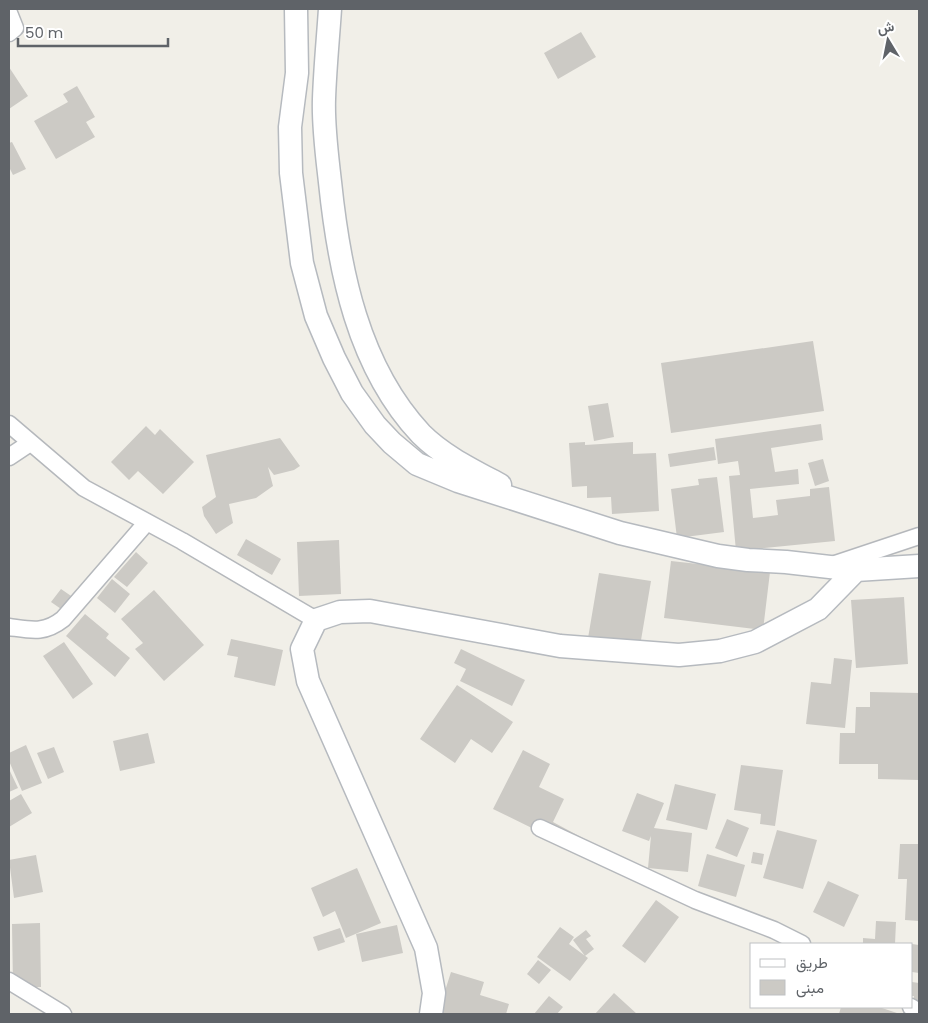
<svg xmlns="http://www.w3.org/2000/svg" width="928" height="1023" font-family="Poppins,Vazirmatn,sans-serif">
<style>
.building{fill:#cccac5}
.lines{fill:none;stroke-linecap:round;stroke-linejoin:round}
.street-casing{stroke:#b5b8bc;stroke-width:19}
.secondary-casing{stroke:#b6babf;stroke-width:25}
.street{stroke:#fff;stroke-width:16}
.secondary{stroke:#fff;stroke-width:22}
</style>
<rect width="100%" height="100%" fill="#f1efe8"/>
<path class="building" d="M 581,32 L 596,57 L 558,79 L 544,53 Z
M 9,67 L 28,96 L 9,109 Z
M 77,86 L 95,117 L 86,122 L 95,137 L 56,159 L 34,121 L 68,102 L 63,94 Z
M 12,142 L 26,169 L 13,175 L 9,167 L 9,143 Z
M 813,341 L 824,411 L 671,433 L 661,363 Z
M 608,403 L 614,437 L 594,441 L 588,406 Z
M 821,424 L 823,440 L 771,448 L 775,472 L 798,469 L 799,484 L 750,489 L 753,518 L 778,515 L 776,500 L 810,496 L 810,489 L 829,487 L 835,541 L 736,551 L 729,476 L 740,475 L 738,461 L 718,464 L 715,439 Z
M 146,426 L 155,435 L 160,429 L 194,462 L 163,494 L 138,471 L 129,480 L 111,462 Z
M 280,438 L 300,466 L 294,470 L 274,475 L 268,467 L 273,486 L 256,498 L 229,504 L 233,523 L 216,534 L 204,516 L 202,507 L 216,497 L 206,455 Z
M 585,442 L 585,445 L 633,442 L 633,454 L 656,453 L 659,511 L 612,514 L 611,497 L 587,498 L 587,486 L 572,487 L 569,443 Z
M 714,447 L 716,460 L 670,467 L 668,454 Z
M 823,459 L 829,481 L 815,486 L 808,463 Z
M 717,477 L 724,532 L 677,538 L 671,489 L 699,485 L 698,479 Z
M 246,539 L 281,559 L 272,575 L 237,555 Z
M 339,540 L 341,594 L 299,596 L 297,542 Z
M 136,552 L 148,563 L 127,587 L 114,577 Z
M 671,561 L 770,572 L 763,630 L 664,618 Z
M 599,573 L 651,581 L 639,652 L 587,644 Z
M 112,579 L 130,594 L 115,613 L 97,598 Z
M 61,589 L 74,598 L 64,611 L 51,602 Z
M 154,590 L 204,645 L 164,681 L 135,649 L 143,643 L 121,619 Z
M 904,597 L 908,664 L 856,668 L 851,600 Z
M 85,614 L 109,634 L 106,638 L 130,658 L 115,677 L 66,636 Z
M 231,639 L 283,650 L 275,686 L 234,677 L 238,657 L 227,655 Z
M 64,642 L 93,684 L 73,699 L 43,656 Z
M 461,649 L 525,680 L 512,706 L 460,681 L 466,669 L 454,663 Z
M 834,658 L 852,660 L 845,728 L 806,724 L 811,682 L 831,684 Z
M 457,685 L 513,722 L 492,753 L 471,739 L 455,763 L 420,739 Z
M 870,692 L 919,693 L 919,780 L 878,779 L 878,764 L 839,764 L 840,733 L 855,733 L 856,707 L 870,707 Z
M 148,733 L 155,763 L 120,771 L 113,741 Z
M 26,745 L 42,783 L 22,791 L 9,761 L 9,753 Z
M 54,747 L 64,772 L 48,779 L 37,753 Z
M 523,750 L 550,764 L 539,787 L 564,799 L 553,822 L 605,850 L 546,835 L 493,809 Z
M 741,765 L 783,770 L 775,826 L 760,824 L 761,814 L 734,810 Z
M 9,769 L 18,788 L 9,792 Z
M 675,784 L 716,794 L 707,830 L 666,820 Z
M 637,793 L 664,803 L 654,828 L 692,833 L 688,872 L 648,868 L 651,836 L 649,841 L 622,831 Z
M 21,794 L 32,813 L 9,827 L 9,801 Z
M 727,819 L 749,828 L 737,857 L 715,848 Z
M 777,830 L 817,840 L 803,889 L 763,878 Z
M 900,844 L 919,844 L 919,921 L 905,920 L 907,879 L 898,879 Z
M 753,852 L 764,854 L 762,865 L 751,863 Z
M 707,854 L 745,865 L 736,897 L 698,886 Z
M 36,855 L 43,892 L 14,898 L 9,860 Z
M 357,868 L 381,923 L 346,938 L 335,911 L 323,917 L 311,888 Z
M 828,881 L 859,895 L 844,927 L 813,912 Z
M 656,900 L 679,917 L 645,963 L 622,946 Z
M 876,921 L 896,922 L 895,944 L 863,944 L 863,938 L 875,939 Z
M 40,923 L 41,987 L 13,987 L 12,924 Z
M 397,925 L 403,953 L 362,962 L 356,934 Z
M 560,927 L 574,937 L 569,944 L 588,958 L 570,981 L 537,957 Z
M 340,928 L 345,942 L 318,951 L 313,937 Z
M 586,930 L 591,936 L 586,939 L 594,949 L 585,956 L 573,940 Z
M 912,944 L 919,945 L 919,973 L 912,972 Z
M 538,960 L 551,970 L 539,984 L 527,974 Z
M 451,972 L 484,982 L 480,995 L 509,1004 L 506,1014 L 438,1013 Z
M 912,982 L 919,983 L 919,1014 L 912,1014 L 914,996 L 912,996 Z
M 614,993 L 637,1014 L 595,1014 Z
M 549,996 L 563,1007 L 557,1014 L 534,1014 Z
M 841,1007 L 879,1007 L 900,1014 L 839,1014 Z"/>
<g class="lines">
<g class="street-casing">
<path id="street" d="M 9,13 L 15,28 L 9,33
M 9,424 L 84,488 L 182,541 L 316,620
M 9,457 L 30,443
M 832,565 L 919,536
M 9,627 C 31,630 44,634 63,619 L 147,522
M 540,828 L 695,900 L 774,930 L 802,944
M 9,981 L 63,1014
M 911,1007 L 919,1012"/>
</g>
<g class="secondary-casing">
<path id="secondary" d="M 296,9 L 297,73 L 290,127 L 291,173 L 302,263 L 316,316 L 334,358 L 352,393 L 375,425 L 392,443 L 417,464 L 458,481 L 620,533 L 718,556 L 748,560 L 786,562 L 856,570 L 919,566
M 330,9 C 328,39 325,69 324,99 C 323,126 327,155 330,182 C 339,270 358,367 421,434 C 443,456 472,470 500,485
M 431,1014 L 434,993 L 426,948 L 308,681 L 302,649 L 316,620 L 340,612 L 370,611 L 560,646 L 679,655 L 720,651 L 755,642 L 818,609 L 856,570"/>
</g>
<use href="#street" class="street"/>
<use href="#secondary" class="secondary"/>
</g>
<rect width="928" height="1023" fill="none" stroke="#5f6368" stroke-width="20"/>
<rect x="750" y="943" width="162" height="65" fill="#ffffff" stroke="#bfc1c3"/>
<rect x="760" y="959" width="25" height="8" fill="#ffffff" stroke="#bfc1c3"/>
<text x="796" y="968" font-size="15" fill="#5f6368">طريق</text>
<rect x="760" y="980" width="25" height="15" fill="#cccac5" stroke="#bfc1c3"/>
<text x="796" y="993" font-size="15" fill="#5f6368">مبنى</text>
<g transform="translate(888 40) rotate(350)" stroke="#ffffff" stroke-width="4" paint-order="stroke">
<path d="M0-4L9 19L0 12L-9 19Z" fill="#5f6368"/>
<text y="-8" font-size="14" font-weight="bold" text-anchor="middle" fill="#5f6368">ش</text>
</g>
<path d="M18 38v8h150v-8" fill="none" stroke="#5f6368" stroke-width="2.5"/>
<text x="25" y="38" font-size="15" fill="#5f6368" stroke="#ffffff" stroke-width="4" paint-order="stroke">50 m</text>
</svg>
